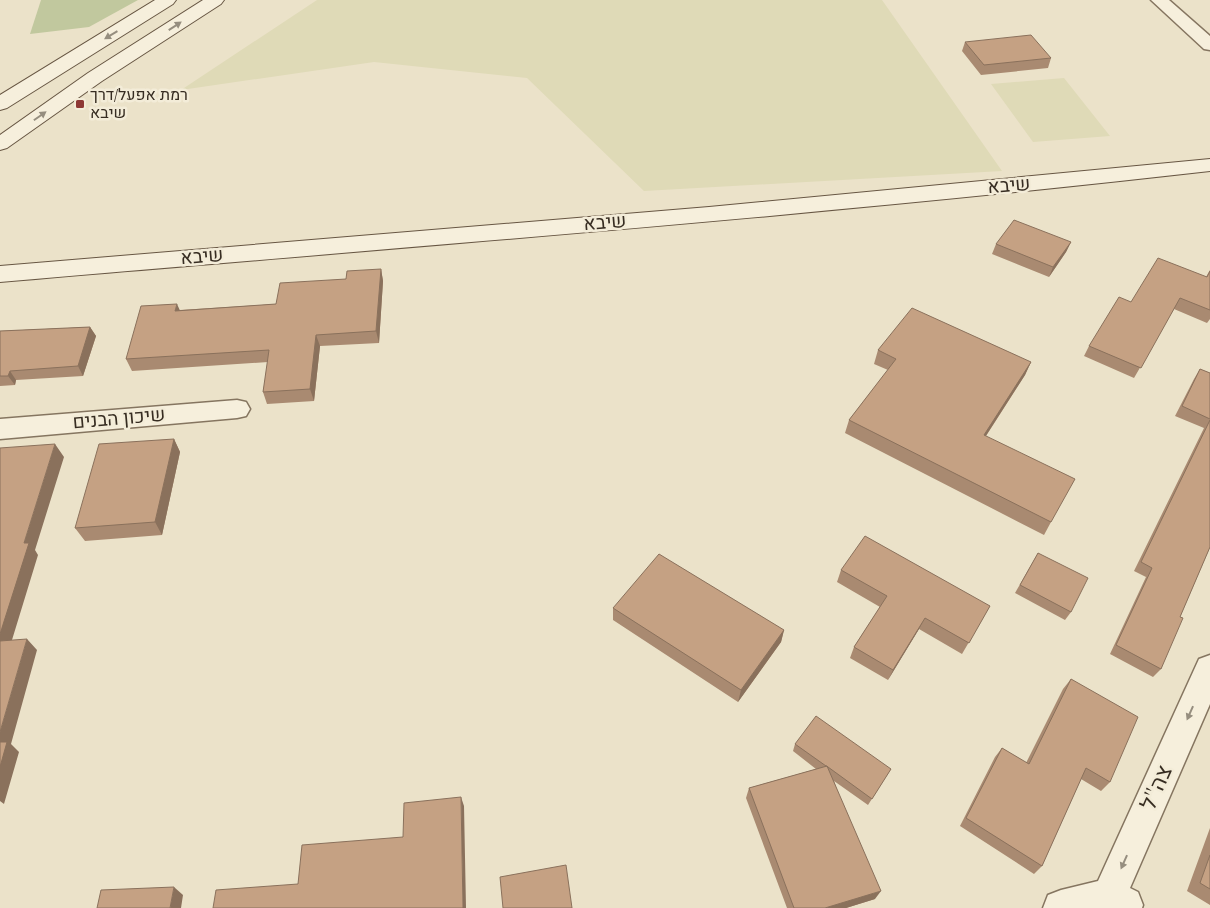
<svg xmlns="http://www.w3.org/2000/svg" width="1210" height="908" font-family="Spectral,Heebo,serif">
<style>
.farmland{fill:#dfdab7}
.green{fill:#c1c89e}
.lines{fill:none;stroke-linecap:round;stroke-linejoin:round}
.street-casing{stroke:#857560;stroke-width:3}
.secondary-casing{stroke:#675643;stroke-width:2}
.street{fill:#f6efdc;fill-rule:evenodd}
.secondary{fill:#f6efdc;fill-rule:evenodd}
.wall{fill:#a98a71}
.shaded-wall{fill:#8a715c}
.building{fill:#c5a183;stroke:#8a715c}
.oneway{fill:#968e7f}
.poi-dot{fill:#8e3835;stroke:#f3ecd8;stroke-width:2}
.labels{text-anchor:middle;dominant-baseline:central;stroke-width:5;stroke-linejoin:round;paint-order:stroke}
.far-poi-label{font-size:16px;fill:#372d22;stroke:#f3ecd8;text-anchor:start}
.street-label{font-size:19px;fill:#372d22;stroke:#f3ecd8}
.near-street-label{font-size:22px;fill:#372d22;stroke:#f3ecd8}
</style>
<rect width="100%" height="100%" fill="#ebe2c9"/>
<path class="farmland" d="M 317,0 L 882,0 L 1002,171 L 644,191 L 527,78 L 374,62 L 181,90 Z
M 1064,78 L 1110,136 L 1033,142 L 991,84 Z"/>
<path class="green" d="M 41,0 L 138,0 L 89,27 L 30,34 Z"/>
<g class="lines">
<g class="street-casing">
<path id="street" d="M 1151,0 L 1169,0 L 1210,36 L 1210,50 L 1204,49 Z
M 237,400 L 246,402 L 250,409 L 246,416 L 237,418 L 0,439 L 0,419 Z
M 1210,655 L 1210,704 L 1130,888 L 1138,892 L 1143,905 L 1142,908 L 1043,908 L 1048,895 L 1061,890 L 1098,881 L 1199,659 Z"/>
</g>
<g class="secondary-casing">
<path id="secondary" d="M 155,0 L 176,0 L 173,4 L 7,108 L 0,110 L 0,95 Z
M 203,0 L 224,0 L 221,4 L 102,81 L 7,148 L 0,150 L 0,135 L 88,73 Z
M 1210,159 L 1210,171 C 808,217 403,247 0,282 L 0,266 L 709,207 Z"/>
</g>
<use href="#street" class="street"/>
<use href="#secondary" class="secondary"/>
</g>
<path class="wall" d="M 965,42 L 1051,58 L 1048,68 L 981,75 L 962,51 Z
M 1071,242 L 1066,252 L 1049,277 L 992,254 L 996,244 Z
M 381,269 L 383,281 L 379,343 L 320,346 L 314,401 L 267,404 L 263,392 L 268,362 L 132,371 L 126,359 L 180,310 L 276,304 L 346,279 Z
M 1210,270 L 1210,319 L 1207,323 L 1174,309 L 1134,378 L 1084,356 L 1089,346 L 1131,302 L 1206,277 Z
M 90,327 L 96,336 L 83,376 L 16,380 L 15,385 L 0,386 L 0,331 Z
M 878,350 L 1031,362 L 1025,375 L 986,436 L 1051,522 L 1044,535 L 845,433 L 849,420 L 888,370 L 874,364 Z
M 1200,369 L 1210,373 L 1210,547 L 1180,617 L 1161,669 L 1153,677 L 1110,654 L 1146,577 L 1134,571 L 1204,428 L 1175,416 L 1194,379 Z
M 174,439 L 180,452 L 162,535 L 85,541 L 75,528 Z
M 1038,553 L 1071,612 L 1065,620 L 1015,593 Z
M 841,570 L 990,606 L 962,654 L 919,629 L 888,680 L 850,658 L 854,647 L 880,607 L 837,582 Z
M 613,608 L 784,630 L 781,642 L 738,702 L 613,620 Z
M 1071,679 L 1110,782 L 1101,791 L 1081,779 L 1042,866 L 1034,874 L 960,826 L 995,757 L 1002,748 L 1026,763 L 1063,689 Z
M 795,744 L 891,769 L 868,805 L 834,781 L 875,899 L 846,908 L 787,908 L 746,798 L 749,788 L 816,769 L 793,751 Z
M 1210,828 L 1210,905 L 1187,891 Z"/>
<path class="shaded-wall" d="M 1071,242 L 1066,252 L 1049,277 L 1053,267 Z
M 381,269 L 383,281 L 379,343 L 376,331 Z
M 177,304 L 182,315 L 175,311 Z
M 90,327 L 96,336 L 83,376 L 78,366 Z
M 316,335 L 320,346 L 314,401 L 310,389 Z
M 1031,362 L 1025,375 L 978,448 L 984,435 Z
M 10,371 L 16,380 L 15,385 L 8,376 Z
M 174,439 L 180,452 L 162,535 L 155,522 Z
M 55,444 L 64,457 L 35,550 L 38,555 L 8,653 L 0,644 L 0,634 L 24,543 Z
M 925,618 L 919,629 L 888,680 L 893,670 Z
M 784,630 L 781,642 L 738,702 L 741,690 Z
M 27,639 L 37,650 L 11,744 L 19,752 L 4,804 L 0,801 L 0,732 Z
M 461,797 L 464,806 L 466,908 L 463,908 Z
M 174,887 L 183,895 L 181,908 L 170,908 Z
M 881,891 L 875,899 L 846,908 L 825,908 Z"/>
<path class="building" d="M 1031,35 L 1051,58 L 984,65 L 965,42 Z
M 1014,220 L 1071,242 L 1053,267 L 996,244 Z
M 1158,258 L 1207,277 L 1210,271 L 1210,310 L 1180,298 L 1141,368 L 1089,346 L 1119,297 L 1131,302 Z
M 381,269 L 376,331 L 316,335 L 310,389 L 263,392 L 269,350 L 126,359 L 141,306 L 177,304 L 175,311 L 276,304 L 280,283 L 346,279 L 347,271 Z
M 912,308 L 1031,362 L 984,435 L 1075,479 L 1051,522 L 849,420 L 896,359 L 878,350 Z
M 90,327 L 78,366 L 10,371 L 8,376 L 0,376 L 0,331 Z
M 1200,369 L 1210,373 L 1210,419 L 1182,406 Z
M 1210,420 L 1210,547 L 1180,617 L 1183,618 L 1161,669 L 1116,645 L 1152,568 L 1141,562 Z
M 174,439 L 155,522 L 75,528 L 99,444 Z
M 55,444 L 24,543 L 29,543 L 0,634 L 0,448 Z
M 865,536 L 990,606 L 969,643 L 925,618 L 893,670 L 854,647 L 887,596 L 841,570 Z
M 1038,553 L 1088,578 L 1071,612 L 1020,585 Z
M 659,554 L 784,630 L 741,690 L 613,608 Z
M 27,639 L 0,732 L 0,641 Z
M 1071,679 L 1138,717 L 1110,782 L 1086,768 L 1042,866 L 966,818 L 1002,748 L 1029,764 Z
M 816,716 L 891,769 L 872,799 L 828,767 L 827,766 L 826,766 L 795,744 Z
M 0,742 L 7,742 L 0,767 Z
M 827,766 L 881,891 L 825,908 L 794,908 L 749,788 Z
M 461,797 L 463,908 L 213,908 L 216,890 L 298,884 L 302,845 L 403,837 L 404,803 Z
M 1210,855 L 1210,889 L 1200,883 Z
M 566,865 L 572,908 L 503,908 L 500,877 Z
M 174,887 L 170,908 L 97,908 L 101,890 Z"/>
<defs><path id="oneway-solid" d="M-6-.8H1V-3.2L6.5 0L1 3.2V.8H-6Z" transform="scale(1.25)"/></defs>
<g class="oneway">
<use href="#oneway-solid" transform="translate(175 26) rotate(-33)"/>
<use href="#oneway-solid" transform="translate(111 35) rotate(149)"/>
<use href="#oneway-solid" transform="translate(40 116) rotate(-35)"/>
<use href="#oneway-solid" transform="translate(1190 713) rotate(114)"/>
<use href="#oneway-solid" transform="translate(1124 862) rotate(114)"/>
</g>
<rect class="poi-dot" x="75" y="99" width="10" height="10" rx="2.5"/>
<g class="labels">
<g class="far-poi-label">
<text x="90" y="95">רמת אפעל/דרך<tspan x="90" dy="18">שיבא</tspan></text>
</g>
<g class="street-label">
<text transform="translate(1009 186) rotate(-5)">שיבא</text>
<text transform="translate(605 223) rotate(-5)">שיבא</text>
<text transform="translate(202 257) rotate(-5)">שיבא</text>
<text transform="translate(119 419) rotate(-5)">שיכון הבנים</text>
</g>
<g class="near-street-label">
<text transform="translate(1157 788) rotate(-66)">צה"ל</text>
</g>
</g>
</svg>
